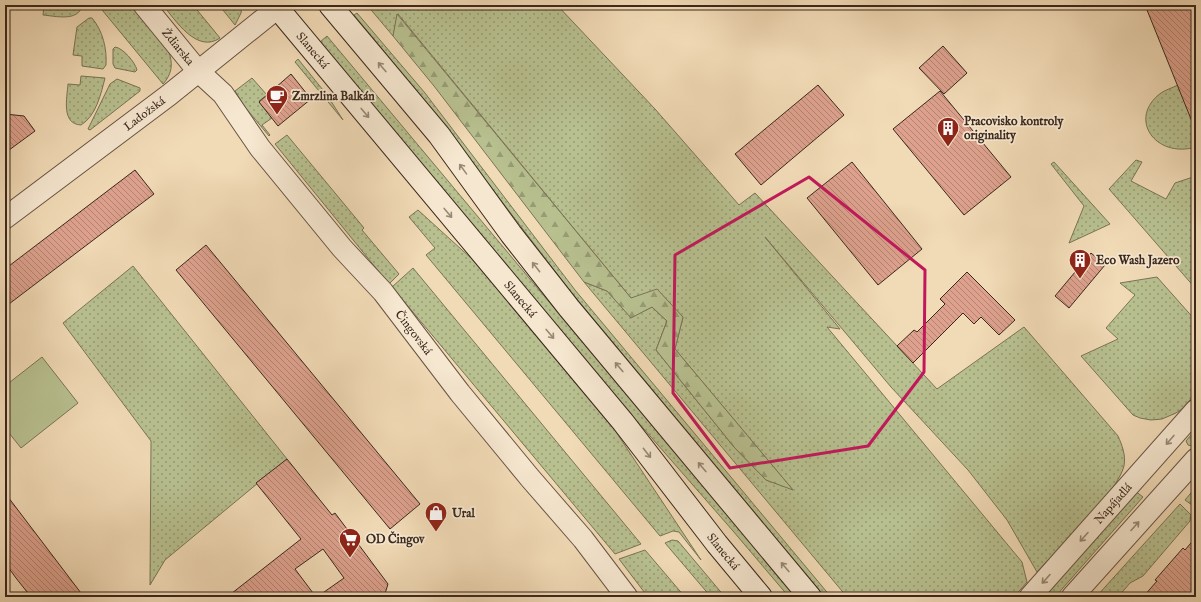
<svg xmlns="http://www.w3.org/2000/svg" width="1201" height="602" font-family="'IM FELL English',serif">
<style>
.green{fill:url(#green-dots);stroke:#7a7456}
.forest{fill:url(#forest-firs);stroke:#7a7456}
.pitch{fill:#b8c090;stroke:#7a7456}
.building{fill:url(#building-back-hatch);stroke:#3b281d}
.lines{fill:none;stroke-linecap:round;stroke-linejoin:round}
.street-casing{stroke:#685443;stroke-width:23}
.secondary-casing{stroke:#3b281d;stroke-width:24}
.street{stroke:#f6e7d0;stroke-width:21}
.secondary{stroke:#f6e7d0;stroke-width:22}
.oneway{stroke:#988876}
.marked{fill:none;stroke:#c2185b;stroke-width:3;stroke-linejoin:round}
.labels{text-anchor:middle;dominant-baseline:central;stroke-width:3.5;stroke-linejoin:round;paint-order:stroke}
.street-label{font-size:12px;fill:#3b281d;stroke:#f6e7d0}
.poi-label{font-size:12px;font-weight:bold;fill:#3b281d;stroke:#f6e7d0;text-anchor:start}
</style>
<defs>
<pattern id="green-dots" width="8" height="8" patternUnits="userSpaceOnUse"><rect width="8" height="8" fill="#b8c090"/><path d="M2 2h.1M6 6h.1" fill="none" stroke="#979c75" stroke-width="1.8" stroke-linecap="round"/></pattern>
<pattern id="forest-firs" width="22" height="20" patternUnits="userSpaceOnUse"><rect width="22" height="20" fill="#b8c090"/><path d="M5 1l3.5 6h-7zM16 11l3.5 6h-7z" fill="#979c75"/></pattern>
<pattern id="building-back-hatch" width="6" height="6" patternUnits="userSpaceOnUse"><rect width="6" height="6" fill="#dda18d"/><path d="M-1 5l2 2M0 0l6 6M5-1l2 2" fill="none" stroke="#b48373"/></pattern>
</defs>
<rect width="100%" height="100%" fill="#f1dab6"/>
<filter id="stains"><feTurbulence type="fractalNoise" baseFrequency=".005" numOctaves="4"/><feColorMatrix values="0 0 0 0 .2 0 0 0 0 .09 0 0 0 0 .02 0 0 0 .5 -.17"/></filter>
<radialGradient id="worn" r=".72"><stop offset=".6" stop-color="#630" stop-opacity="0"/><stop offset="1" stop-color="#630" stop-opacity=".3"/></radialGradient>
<path class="green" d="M 41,5 L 82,5 L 82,6 C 78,22 55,16 43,15 L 44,6 Z
M 98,5 L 133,5 C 150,26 188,57 163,84 Z
M 163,5 L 193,5 L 220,38 C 197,54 175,20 163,5 Z
M 219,5 L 242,5 L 241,13 L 235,25 Z
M 367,5 L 557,5 L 655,109 L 739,205 L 755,193 L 937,389 L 1024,327 L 1118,436 C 1122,445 1126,455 1124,466 C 1118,492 1058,549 1037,572 L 1007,520 L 968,470 L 891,387 L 765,237 L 840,329 L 827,327 L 1022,562 L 1027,582 L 1014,597 L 847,597 L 584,282 L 607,291 L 631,317 L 652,307 L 667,321 L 656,350 L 734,447 L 766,480 L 792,489 L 675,349 L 683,317 L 631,298 L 398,14 L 393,36 Z
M 357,13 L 425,93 L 575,290 L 831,597 L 825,597 L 571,292 L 421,96 L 354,15 Z
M 89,18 L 92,18 C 103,31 107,49 106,65 L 103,69 L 82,66 L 82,56 L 73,55 L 77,27 Z
M 327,36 L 737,527 L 796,597 L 789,597 L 733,531 L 623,405 L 320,42 Z
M 115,47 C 123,48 135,62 137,70 L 135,72 L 115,68 L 113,64 L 113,49 Z
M 298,59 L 327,95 L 343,120 L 295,62 Z
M 81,76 L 105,78 C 101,94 96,116 81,125 C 61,124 67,98 68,84 L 80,85 Z
M 252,78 L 267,95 L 259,101 L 272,118 L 262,125 L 270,135 L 269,136 L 245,107 L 235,91 Z
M 117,79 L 140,88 L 140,91 L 90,130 L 88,129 L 110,84 Z
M 1178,85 L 1196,99 L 1196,147 C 1155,159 1127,118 1161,93 C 1165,90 1172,88 1178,85 Z
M 287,135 L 364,228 L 362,230 L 399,274 L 389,284 L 275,144 Z
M 1136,160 L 1142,162 L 1131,181 L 1166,199 L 1175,183 L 1196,176 L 1196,289 L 1109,189 Z
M 1054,162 L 1110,224 L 1069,243 L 1084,206 L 1051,164 Z
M 418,210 L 472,259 L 614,429 L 701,560 L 679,532 L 673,531 L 660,536 L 426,255 L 435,248 L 409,217 Z
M 133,266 L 287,459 L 165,560 L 150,585 L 151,441 L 63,323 Z
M 413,268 L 641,544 L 615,554 L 392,287 Z
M 1157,277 L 1196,321 L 1196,393 L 1182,409 L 1176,413 L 1162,419 L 1151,420 L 1140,418 L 1133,415 L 1081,356 L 1118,339 L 1106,328 L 1135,295 L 1120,283 Z
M 1196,429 L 1196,442 L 1192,446 L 1188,445 L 1186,441 Z
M 1196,487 L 1196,508 L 1185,500 Z
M 1135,491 L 1143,497 L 1055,597 L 1042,597 Z
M 1180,504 L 1191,515 L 1190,521 L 1143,576 L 1130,583 L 1118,597 L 1096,597 Z
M 672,540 L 678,541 L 725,597 L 711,597 L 665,543 Z
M 645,550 L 685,597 L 648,597 L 619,559 Z"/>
<path class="forest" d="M 397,14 L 631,298 L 657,289 L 683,317 L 675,349 L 793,490 L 766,480 L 734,447 L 656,350 L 667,321 L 652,307 L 631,318 L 607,291 L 584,282 L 434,86 L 393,36 Z"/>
<path class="pitch" d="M 42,357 L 78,403 L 21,448 L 5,428 L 5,386 Z"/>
<path class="building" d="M 1145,5 L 1196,5 L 1196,129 L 1195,129 Z
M 943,46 L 967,73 L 944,94 L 919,68 Z
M 291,74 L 311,99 L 278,126 L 259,102 Z
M 818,85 L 844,115 L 761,185 L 735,154 Z
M 940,91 L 1011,177 L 964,215 L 893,129 Z
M 5,114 L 24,116 L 35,131 L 5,153 Z
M 852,162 L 922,249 L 878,285 L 807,198 Z
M 135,170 L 154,194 L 5,307 L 5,269 Z
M 206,245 L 420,504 L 390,529 L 176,270 Z
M 1091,253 L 1105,265 L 1069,308 L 1055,296 Z
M 967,272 L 1015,320 L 999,335 L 981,317 L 974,324 L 963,313 L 913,363 L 897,346 L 914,330 L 917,332 L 945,304 L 940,299 Z
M 287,459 L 332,515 L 335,513 L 388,584 L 384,597 L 317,597 L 344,578 L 323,549 L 295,569 L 316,597 L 227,597 L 301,539 L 256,483 Z
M 5,493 L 84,597 L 31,597 L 16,578 L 5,563 Z
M 1196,537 L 1196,597 L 1143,597 L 1157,581 L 1155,580 L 1183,548 L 1185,550 Z"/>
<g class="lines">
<g class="street-casing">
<g id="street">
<path id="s1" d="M 144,5 L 198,71 L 223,94 L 260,148 L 342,248 L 383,292 L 460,393 L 530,478 L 583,539 L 627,597"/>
<path id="s2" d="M 5,218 L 169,95 L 281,5"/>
<path id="s3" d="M 1030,597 L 1196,410"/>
<path d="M 1072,597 L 1196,459"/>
</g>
</g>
<g class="secondary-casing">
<g id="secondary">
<path id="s4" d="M 275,5 L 623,422 L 717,544 L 761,597"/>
<path d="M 330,5 L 439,135 L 511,234 L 569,308 L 810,597"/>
</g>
</g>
<use href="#street" class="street"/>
<use href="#secondary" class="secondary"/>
</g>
<defs><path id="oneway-shaft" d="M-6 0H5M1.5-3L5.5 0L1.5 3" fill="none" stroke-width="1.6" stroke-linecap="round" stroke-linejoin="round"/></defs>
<g class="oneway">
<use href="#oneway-shaft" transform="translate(382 67) rotate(-130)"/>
<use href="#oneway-shaft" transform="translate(365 113) rotate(50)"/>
<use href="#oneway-shaft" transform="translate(463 169) rotate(-126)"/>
<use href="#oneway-shaft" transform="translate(448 213) rotate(50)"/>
<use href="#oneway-shaft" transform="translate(536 267) rotate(-128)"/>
<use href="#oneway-shaft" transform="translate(550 334) rotate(50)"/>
<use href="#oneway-shaft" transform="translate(619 367) rotate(-130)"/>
<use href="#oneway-shaft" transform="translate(1170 440) rotate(131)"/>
<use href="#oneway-shaft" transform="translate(647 453) rotate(52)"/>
<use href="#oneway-shaft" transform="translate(702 467) rotate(-130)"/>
<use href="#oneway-shaft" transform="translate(1135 526) rotate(-48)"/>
<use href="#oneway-shaft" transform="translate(1084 537) rotate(132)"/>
<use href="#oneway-shaft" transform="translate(785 567) rotate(-130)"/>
<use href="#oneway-shaft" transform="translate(1046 579) rotate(132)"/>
</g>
<path class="marked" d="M 809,177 L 925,270 L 924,372 L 868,446 L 730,468 L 673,393 L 675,255 Z"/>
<defs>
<g id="cafe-pin" transform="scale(1.15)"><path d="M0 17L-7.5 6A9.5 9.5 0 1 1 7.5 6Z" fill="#8f2418" stroke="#f6e7d0"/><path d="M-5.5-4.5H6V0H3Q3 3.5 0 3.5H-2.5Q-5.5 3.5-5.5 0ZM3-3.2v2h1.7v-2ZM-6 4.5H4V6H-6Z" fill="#fff"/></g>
<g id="building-pin" transform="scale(1.15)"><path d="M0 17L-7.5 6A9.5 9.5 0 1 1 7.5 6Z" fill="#8f2418" stroke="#f6e7d0"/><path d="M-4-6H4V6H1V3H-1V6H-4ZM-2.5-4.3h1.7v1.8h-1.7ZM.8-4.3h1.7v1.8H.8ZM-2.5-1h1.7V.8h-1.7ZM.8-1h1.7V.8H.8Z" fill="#fff"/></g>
<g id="shop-pin" transform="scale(1.15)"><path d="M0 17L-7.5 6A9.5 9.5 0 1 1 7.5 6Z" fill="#8f2418" stroke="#f6e7d0"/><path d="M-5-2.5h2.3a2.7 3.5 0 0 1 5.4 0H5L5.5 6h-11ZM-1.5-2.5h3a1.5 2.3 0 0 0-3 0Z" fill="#fff"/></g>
<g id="supermarket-pin" transform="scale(1.15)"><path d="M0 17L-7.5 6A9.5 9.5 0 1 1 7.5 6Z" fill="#8f2418" stroke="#f6e7d0"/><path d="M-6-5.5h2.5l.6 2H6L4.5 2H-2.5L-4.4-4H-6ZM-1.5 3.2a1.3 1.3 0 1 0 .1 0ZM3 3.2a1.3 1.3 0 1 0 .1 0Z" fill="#fff"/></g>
</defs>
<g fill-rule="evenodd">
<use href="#cafe-pin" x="277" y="96"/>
<use href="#building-pin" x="948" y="128"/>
<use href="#building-pin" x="1080" y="260"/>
<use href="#shop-pin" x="436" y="513"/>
<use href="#supermarket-pin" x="350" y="539"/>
</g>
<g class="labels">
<g class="street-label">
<text stroke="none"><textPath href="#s1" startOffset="54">Ždiarska</textPath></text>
<text stroke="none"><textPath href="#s4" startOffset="59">Slanecká</textPath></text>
<text stroke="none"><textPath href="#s2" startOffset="174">Ladožská</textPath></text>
<text stroke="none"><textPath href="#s4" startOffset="383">Slanecká</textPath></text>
<text stroke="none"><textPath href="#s1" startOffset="425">Čingovská</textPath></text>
<text stroke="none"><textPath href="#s3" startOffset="125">Napájadlá</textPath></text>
<text stroke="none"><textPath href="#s4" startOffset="707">Slanecká</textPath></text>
</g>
<g class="poi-label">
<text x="292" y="96">Zmrzlina Balkán</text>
<text x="964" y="121">Pracovisko kontroly<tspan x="964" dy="14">originality</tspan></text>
<text x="1096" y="260">Eco Wash Jazero</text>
<text x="452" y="513">Ural</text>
<text x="366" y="539">OD Čingov</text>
</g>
</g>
<rect width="1201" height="602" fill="none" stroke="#f1dab6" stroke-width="20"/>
<rect x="6" y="6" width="1189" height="590" fill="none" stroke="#3b281d" stroke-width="2"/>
<rect x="10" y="10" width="1181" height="582" fill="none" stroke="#3b281d"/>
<rect width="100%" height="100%" filter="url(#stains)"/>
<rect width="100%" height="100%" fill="url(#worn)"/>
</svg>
